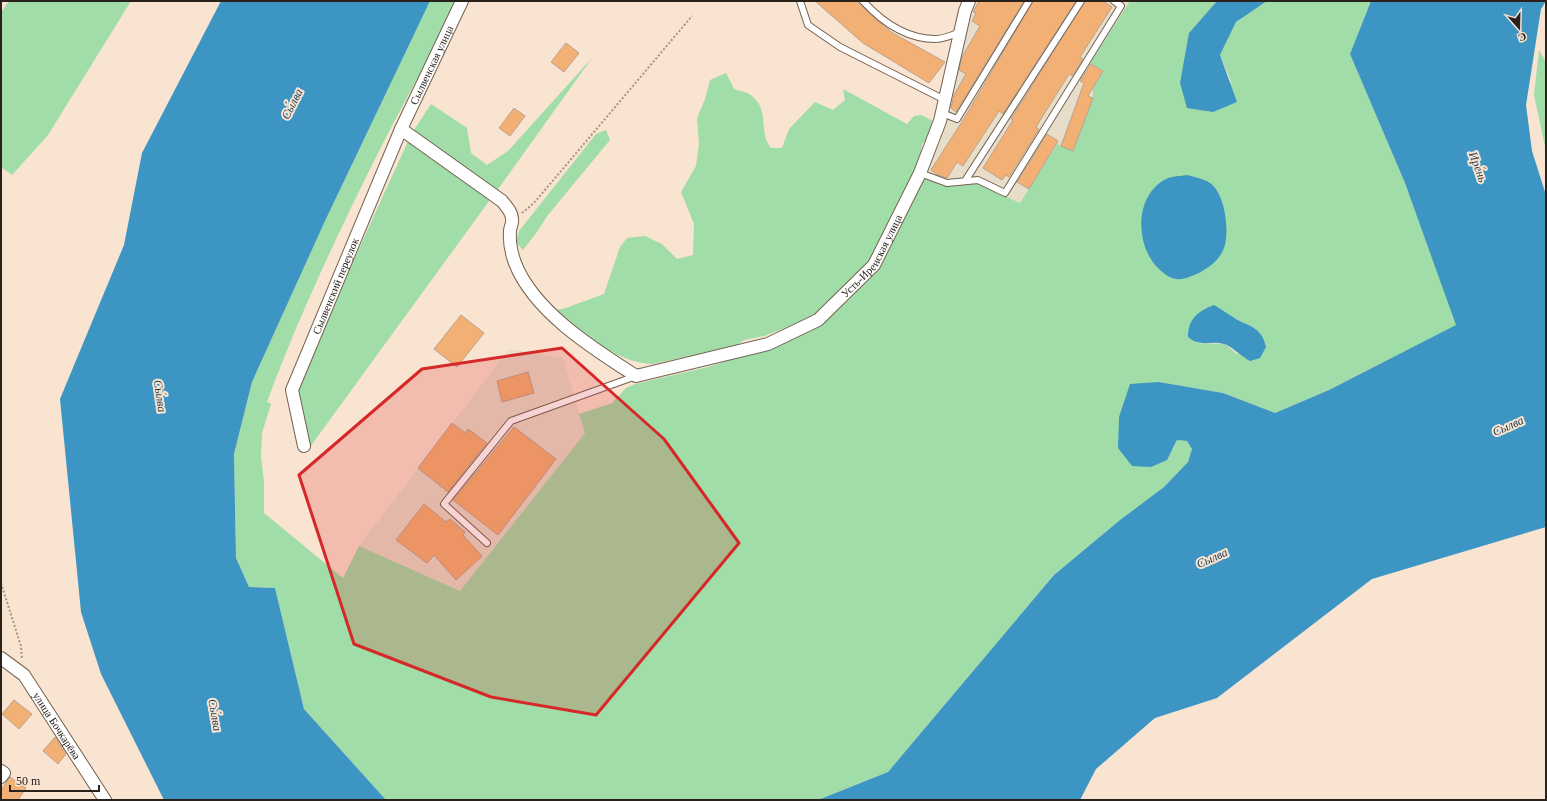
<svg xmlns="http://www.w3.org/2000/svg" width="1547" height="801" font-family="Georgia,serif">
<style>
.industrial{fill:#e7ddc8}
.green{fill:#a0dda8;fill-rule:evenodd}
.water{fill:#3c95c3}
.building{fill:#f3b075;stroke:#b7a391}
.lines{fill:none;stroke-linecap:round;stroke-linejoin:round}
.service-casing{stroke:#736151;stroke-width:8}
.minor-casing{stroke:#736151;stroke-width:14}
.path{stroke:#a59587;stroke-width:2;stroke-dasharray:2 2;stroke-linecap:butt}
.service{stroke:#fff;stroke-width:6}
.minor{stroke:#fff;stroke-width:12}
.marked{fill:#d62828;fill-opacity:0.2;stroke:#d62828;stroke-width:3;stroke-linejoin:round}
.labels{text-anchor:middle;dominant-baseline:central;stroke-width:4;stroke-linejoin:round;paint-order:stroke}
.street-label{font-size:11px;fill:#29211a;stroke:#f9e3d1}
.water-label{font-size:12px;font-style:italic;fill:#183e52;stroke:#f9e3d1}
</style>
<rect width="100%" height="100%" fill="#f9e3d1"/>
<path class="industrial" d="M 974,1 L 1130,1 L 1090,63 L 1103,71 L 1093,88 L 1093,98 L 1073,151 L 1056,144 L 1020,203 L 976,183 L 944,186 L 924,178 L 945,122 Z
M 509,349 L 563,358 L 585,433 L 460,591 L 359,546 Z"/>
<path class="green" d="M 9,1 L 131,1 L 48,135 L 12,175 L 1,167 L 1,12 Z
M 430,1 L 456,1 C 432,54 403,103 377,155 C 337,235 298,318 267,402 L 271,404 L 262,433 L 261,456 L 264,482 L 264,513 L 343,578 L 359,546 L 460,591 L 585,433 L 579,414 L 612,403 L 626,388 L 635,384 L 708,367 L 760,350 L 817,325 L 849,300 L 882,259 L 924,178 L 944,186 L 976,183 L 1020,203 L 1057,144 L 1073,150 L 1093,98 L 1093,88 L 1103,71 L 1090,63 L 1130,1 L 1217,1 L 1189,33 L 1232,84 L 1220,55 L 1236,22 L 1267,1 L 1371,1 L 1350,54 L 1405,183 L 1457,325 L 1329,390 L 1275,413 L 1223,393 L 1159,382 L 1173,450 L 1177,440 L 1187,441 L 1192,449 L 1188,462 L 1164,487 L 1120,520 L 1054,575 L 888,772 L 818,800 L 386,800 L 304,709 L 275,588 L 249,587 L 236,558 L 234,454 L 252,382 L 325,221 ZM 1236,319 L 1254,328 L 1237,354 L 1225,344 L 1196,343 Z
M 1539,50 L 1546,62 L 1546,151 L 1534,95 Z
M 592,58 L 496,192 L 414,130 L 431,104 L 467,128 L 471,153 L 487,165 L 508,151 Z
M 726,73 L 734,89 C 739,91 748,92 752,96 C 770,110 758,133 771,148 L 782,148 L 789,129 L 815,102 L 833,110 L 845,100 L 843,89 L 907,124 L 914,116 L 921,115 L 933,121 L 929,137 L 922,144 L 918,174 L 871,259 L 831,303 L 806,320 L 764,336 L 744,340 L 737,345 L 653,364 C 614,363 584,331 555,310 L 563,309 L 604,294 L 620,247 L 627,238 L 645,236 L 662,244 L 677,259 L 693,255 L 694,224 L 681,192 L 696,166 L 699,144 L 697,118 L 705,99 L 710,80 Z
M 606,130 L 610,140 L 548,215 L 537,232 L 523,250 L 516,242 L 519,231 L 596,134 Z
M 409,139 L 492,197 L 310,447 L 295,389 Z"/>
<path class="water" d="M 221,1 L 430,1 L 325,221 L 252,382 L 234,454 L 236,558 L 249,587 L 275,588 L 304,709 L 386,800 L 164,800 L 101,674 L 81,612 L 60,399 L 124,245 L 142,153 Z
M 1217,1 L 1267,1 L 1236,22 L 1220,55 L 1237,102 L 1213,112 L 1187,108 L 1180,83 L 1189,33 Z
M 1371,1 L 1546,1 L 1541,9 L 1526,105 L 1532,151 L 1546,195 L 1546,527 L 1372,579 L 1217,698 L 1155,718 L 1096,769 L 1080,800 L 818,800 L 888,772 L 1054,575 L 1120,520 L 1164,487 L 1188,462 L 1192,449 L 1187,441 L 1177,440 L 1167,460 L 1151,467 L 1132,466 L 1118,448 L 1119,417 L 1130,384 L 1159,382 L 1223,393 L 1275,413 L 1329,390 L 1456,325 L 1405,183 L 1350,54 Z
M 1187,175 C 1194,177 1204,179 1210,183 C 1225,193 1230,232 1224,248 C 1220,259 1210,267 1199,273 C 1192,276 1184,280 1176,279 C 1168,278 1161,271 1156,266 C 1135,242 1135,195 1166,179 C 1172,176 1181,176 1187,175 Z
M 1214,305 C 1221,309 1228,314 1236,319 C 1251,327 1262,328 1266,347 L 1260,358 L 1250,361 C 1244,358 1228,344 1224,344 C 1209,340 1202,348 1188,337 C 1188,319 1198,311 1214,305 Z"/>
<path class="building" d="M 815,1 L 856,1 L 891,32 L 945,62 L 929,83 L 863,43 Z
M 979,1 L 1024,1 L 956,112 L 951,108 L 954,95 L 966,74 L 959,70 L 962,57 L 980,26 L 972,21 L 976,13 L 973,12 Z
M 1033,1 L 1076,1 L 1003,114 L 999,111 L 963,166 L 957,162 L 947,178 L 938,175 L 931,170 L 965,117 Z
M 1085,1 L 1103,1 L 1112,7 L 1080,57 L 1083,59 L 1072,76 L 1069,74 L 1036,127 L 1039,129 L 1009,177 L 1006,175 L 1002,180 L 983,168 L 1013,120 L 1011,119 Z
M 566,43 L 579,53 L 564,72 L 551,62 Z
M 1091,64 L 1103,71 L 1088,96 L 1093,98 L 1073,151 L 1061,146 L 1084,83 L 1080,81 Z
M 514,108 L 525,116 L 510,136 L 499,128 Z
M 1047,134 L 1058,141 L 1029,189 L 1017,182 Z
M 461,315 L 484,333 L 457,367 L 434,349 Z
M 528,372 L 534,393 L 502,402 L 497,381 Z
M 452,423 L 465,433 L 468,429 L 487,443 L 448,492 L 418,468 Z
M 514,427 L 556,459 L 498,535 L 453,500 Z
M 424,504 L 446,522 L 450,519 L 465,532 L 463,535 L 482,556 L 456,580 L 434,555 L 427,563 L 396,540 Z
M 14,700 L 32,714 L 19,729 L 2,714 Z
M 55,737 L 66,754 L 58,764 L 43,751 Z
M 10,777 L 26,788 L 18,800 L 1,800 L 1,790 Z"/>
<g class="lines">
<g class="service-casing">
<path id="service" d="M 800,1 L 808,25 L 840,47 L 945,100
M 863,1 C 882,22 907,39 936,39 C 944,39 953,35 960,32
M 942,113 L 957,119 L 1029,1
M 920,173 L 947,183 L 978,180 L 1005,193 L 1121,6 L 1114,1
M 965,181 L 1081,1
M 487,543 L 444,504 L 511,421 L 636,376"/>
</g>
<g class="minor-casing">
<g id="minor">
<path id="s1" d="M 401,129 L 502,201 C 506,206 512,212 512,219 C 513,223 510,227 510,231 C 509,243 511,252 515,263 C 534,312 594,349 636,376 L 768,344 L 818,320 L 874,265 L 920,173 L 940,121 L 965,11 L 969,1"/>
<path id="s2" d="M 304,446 L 292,390 L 401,129 L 462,1"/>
<path id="s3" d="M 1,658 L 24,675 L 105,800"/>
<path d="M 1,771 L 4,773 L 1,777"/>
</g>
</g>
<path class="path" d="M 522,213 L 534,203 L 692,16
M 1,583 L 21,646 L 22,659"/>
<use href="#service" class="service"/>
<use href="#minor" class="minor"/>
</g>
<path class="marked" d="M 562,348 L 664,439 L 739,543 L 596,715 L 491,697 L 354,644 L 299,475 L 422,369 Z"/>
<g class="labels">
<g class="street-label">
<text stroke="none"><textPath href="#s2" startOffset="411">Сылвенская улица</textPath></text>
<text stroke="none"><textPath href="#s1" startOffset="634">Усть-Иренская улица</textPath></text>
<text stroke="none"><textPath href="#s2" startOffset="170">Сылвенский переулок</textPath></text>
<text stroke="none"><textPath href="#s3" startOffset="89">улица Бочкарёва</textPath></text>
</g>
<g class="water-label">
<text transform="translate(292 104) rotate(-63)">Сы́лва</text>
<text transform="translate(1478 167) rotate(70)">Ире́нь</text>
<text transform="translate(160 396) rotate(82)">Сы́лва</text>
<text transform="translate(1508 426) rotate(-24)">Сылва</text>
<text transform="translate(1212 558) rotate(-24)">Сылва</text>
<text transform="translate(215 715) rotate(80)">Сы́лва</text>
</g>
</g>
<rect width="1547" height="801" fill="none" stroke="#29211a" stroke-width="4"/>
<g transform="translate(1519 28) rotate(160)" stroke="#f9e3d1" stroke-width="3" paint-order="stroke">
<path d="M0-3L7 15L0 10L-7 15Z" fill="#29211a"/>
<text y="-6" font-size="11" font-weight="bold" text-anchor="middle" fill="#29211a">С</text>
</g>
<path d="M10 785v6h89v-6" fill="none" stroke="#29211a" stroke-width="2"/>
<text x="16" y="785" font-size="12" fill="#29211a" stroke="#f9e3d1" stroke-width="3" paint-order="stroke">50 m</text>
</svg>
